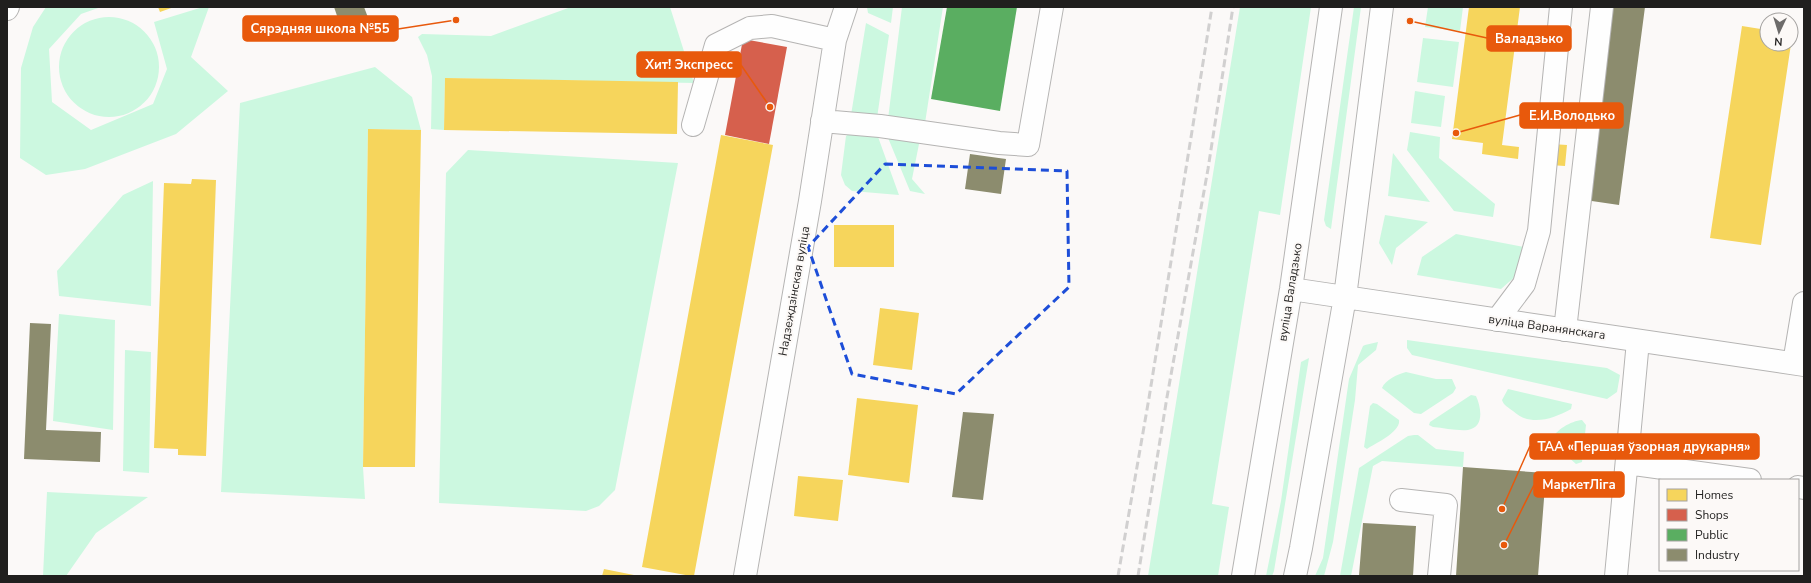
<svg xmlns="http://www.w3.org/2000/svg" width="1811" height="583" font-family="'Nunito Sans',sans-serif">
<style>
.green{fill:#ccf8e0}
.homes{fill:#f6d55c}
.shops{fill:#d6604d}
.public{fill:#5aae61}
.industry{fill:#8c8c6e}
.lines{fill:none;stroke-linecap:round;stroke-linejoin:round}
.minor-casing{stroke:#b5b4b3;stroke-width:24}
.major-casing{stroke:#b5b4b3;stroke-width:24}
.minor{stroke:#fefefe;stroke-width:22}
.major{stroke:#fefefe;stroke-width:22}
.rail{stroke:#d1d0d0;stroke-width:3;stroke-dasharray:8 4;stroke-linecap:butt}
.marked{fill:none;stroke:#1d4ed8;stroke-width:3;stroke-dasharray:8 5;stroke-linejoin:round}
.labels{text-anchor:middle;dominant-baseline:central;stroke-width:4;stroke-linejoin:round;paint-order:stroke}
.street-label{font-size:12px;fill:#201f1e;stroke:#fcf9f7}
.leader{fill:none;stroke:#e8590c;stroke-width:1.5}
.callout-dot{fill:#e8590c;stroke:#fcf9f7;stroke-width:1.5}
.callout{fill:#e8590c;stroke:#e8590c;stroke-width:1.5}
.callout-label{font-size:13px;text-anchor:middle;font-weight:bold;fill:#fff}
</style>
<rect width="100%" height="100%" fill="#fbf9f8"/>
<path class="green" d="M 46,7 L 101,7 L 81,14 L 49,49 L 52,102 L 91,130 L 153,104 L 167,69 L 154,22 L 203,7 L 209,7 L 191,57 L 228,91 L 176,134 L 85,169 L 46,175 L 20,158 L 21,68 L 33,27 Z
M 571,7 L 670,7 L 694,83 L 445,78 L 444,130 L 431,129 L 432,76 L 427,55 L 418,37 L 422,34 L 491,36 Z
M 867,7 L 893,7 L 891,23 L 868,13 Z
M 902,7 L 943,7 L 925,123 L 888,119 Z
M 1240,7 L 1311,7 L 1280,215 L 1259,211 L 1212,504 L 1229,507 L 1218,576 L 1148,576 Z
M 1354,7 L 1361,7 L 1331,229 L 1326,226 L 1324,220 Z
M 1428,7 L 1463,7 L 1460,31 L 1425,27 Z
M59 67a50 50 0 1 1 100 0a50 50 0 1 1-100 0Z
M 866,23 L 889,35 L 877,118 L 851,115 Z
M 1423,38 L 1459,42 L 1453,87 L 1417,82 Z
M 375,67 L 412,97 L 421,130 L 368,129 L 363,467 L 365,499 L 221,492 L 240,103 Z
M 1415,91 L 1445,96 L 1441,127 L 1411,123 Z
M 1410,132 L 1440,137 L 1439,158 L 1495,204 L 1493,217 L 1454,211 L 1407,150 Z
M 850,133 L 877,134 L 899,195 L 852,191 L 845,185 L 841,175 L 846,136 Z
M 886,133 L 920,139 L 912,179 L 925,194 L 910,191 Z
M 468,150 L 678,163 L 615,490 L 599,506 L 586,511 L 439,503 L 446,173 Z
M 1393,153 L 1430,202 L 1388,196 Z
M 153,181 L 151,306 L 59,296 L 57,271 L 123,195 Z
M 1385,215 L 1428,222 L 1396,248 L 1392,265 L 1379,243 Z
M 1456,234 L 1524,247 L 1517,275 L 1501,289 L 1417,275 L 1422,257 Z
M 59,314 L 115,320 L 113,430 L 53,421 Z
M 1407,340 L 1607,368 L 1620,375 L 1617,392 L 1607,399 L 1412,355 L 1407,348 Z
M 1378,342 L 1376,350 L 1358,365 L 1355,400 L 1333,542 L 1324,576 L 1315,576 L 1323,558 L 1349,379 L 1363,346 L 1365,345 Z
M 125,350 L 151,352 L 149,473 L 123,471 Z
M 1309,358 L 1274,571 L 1272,576 L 1266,576 L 1281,501 L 1301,362 Z
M 1406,372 L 1436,379 L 1452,379 L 1456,388 L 1453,393 L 1421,414 L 1414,413 L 1382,388 C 1385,380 1398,374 1406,372 Z
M 1508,389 L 1572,404 L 1571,409 C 1553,419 1530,427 1513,411 C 1508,407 1504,406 1502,400 Z
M 1471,395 L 1476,396 C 1481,407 1485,427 1468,430 C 1457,431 1444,428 1433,427 L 1429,425 L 1430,422 Z
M 1373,403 L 1377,404 L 1399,420 C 1401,432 1376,443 1367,449 L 1364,447 L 1370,406 Z
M 1582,420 L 1586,425 L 1582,462 L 1576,464 L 1556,446 L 1552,440 C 1555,430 1571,421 1582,420 Z
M 1414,435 L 1418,435 L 1436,449 L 1464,452 L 1463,467 L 1382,461 L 1373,466 L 1351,576 L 1340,576 L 1359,468 L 1408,436 Z
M 47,492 L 148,497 L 96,533 L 66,576 L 43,576 Z"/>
<path class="homes" d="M 158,7 L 174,7 L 160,12 Z
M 1469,7 L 1520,7 L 1502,145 L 1519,147 L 1518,159 L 1482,154 L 1483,143 L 1452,139 Z
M 1742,26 L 1767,30 L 1767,44 L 1791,44 L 1761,245 L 1710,238 Z
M 445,78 L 678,82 L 677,134 L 444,130 Z
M 368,129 L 421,130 L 415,467 L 363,467 Z
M 721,135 L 773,145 L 694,576 L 691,576 L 642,567 Z
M 1552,144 L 1567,145 L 1565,166 L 1550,165 Z
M 192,179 L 216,180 L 206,456 L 178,455 L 178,449 L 154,448 L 164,183 L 191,184 Z
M 834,225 L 894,225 L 894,267 L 834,267 Z
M 880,308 L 919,313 L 912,370 L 873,365 Z
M 857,398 L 918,405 L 909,483 L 848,475 Z
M 798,476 L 843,480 L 838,521 L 794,516 Z
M 604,569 L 634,575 L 634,576 L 602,576 Z"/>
<path class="shops" d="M 743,39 L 787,47 L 769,144 L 725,135 Z"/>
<path class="public" d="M 947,7 L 1017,7 L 1000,111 L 931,99 Z"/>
<path class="industry" d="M 334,7 L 364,7 L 372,28 L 345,39 Z
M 1611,7 L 1645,7 L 1619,205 L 1585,200 Z
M 970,154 L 1006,159 L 1001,194 L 965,189 Z
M 30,323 L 51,324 L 46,430 L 101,432 L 100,462 L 24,459 Z
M 963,412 L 994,414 L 983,500 L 952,497 Z
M 1463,467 L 1546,473 L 1538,576 L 1456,576 Z
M 1363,523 L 1416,526 L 1413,576 L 1359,576 Z"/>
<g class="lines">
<g class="minor-casing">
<path id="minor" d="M 7,9 L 8,7
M 822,121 L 880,126 L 999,143 L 1028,145 L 1052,7
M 693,125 L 716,45 L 750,28 L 772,26 L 835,40
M 1497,320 L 1524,284 L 1539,231 L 1561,7
M 1565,330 L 1602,7
M 1794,363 L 1804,303
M 1627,463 L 1750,480
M 1798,487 L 1804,488
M 1401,500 L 1446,505 L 1439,576
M 745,576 L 810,201 L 835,40 L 846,7
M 1616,576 L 1638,341"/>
</g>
<g class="major-casing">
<path id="major" d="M 1291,289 L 1804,365
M 1243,576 L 1291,289 L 1331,7
M 1295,576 L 1301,548 L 1345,297 L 1382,7"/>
</g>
<use href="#minor" class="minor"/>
<use href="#major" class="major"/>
<path class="rail" d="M 1118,576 L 1149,398 L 1212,7
M 1138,576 L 1167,397 L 1208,169 L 1233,7"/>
</g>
<path class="marked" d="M 885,164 L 1067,171 L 1069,287 L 956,394 L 852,374 L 808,247 Z"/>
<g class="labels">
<g class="street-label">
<text transform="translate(794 291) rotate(-80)">Надзеждзінская вуліца</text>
<text transform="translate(1290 292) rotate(-81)">вуліца Валадзько</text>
<text transform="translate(1547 327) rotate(8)">вуліца Варанянскага</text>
</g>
</g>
<path class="leader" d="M456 20L398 29M1410 21L1487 38M770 107L741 65M1456 133L1520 115M1502 509L1530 446M1504 545L1534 485"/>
<g class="callout-dot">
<circle cx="456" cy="20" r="4"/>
<circle cx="1410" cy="21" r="4"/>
<circle cx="770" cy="107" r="4"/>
<circle cx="1456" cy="133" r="4"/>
<circle cx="1502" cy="509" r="4"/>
<circle cx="1504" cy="545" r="4"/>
</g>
<g class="callout">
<rect x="243" y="16" width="155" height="25" rx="4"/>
<rect x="1487" y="26" width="84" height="25" rx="4"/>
<rect x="637" y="52" width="104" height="25" rx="4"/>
<rect x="1520" y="103" width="103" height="25" rx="4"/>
<rect x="1530" y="434" width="229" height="25" rx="4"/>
<rect x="1534" y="472" width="90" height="25" rx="4"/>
</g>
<g class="callout-label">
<text x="320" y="33">Сярэдняя школа №55</text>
<text x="1529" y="43">Валадзько</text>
<text x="689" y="69">Хит! Экспресс</text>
<text x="1572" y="120">Е.И.Володько</text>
<text x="1644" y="451">ТАА «Першая ўзорная друкарня»</text>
<text x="1579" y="489">МаркетЛіга</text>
</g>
<rect width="1811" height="583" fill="none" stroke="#201f1e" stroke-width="16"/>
<rect x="1659" y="479" width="140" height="92" fill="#fcf9f7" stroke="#a4a2a0"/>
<rect x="1667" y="489" width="20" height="12" fill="#f6d55c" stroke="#a4a2a0"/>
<text x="1695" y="499" font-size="12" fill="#201f1e">Homes</text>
<rect x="1667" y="509" width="20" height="12" fill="#d6604d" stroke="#a4a2a0"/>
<text x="1695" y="519" font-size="12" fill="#201f1e">Shops</text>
<rect x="1667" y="529" width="20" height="12" fill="#5aae61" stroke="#a4a2a0"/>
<text x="1695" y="539" font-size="12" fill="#201f1e">Public</text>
<rect x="1667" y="549" width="20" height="12" fill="#8c8c6e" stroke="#a4a2a0"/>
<text x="1695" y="559" font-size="12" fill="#201f1e">Industry</text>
<g transform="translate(1779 32) rotate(184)"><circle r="19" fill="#fcf9f7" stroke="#a4a2a0"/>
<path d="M0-3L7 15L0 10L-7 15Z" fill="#6d6b6a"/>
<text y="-6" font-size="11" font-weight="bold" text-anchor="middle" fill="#201f1e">N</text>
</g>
</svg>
